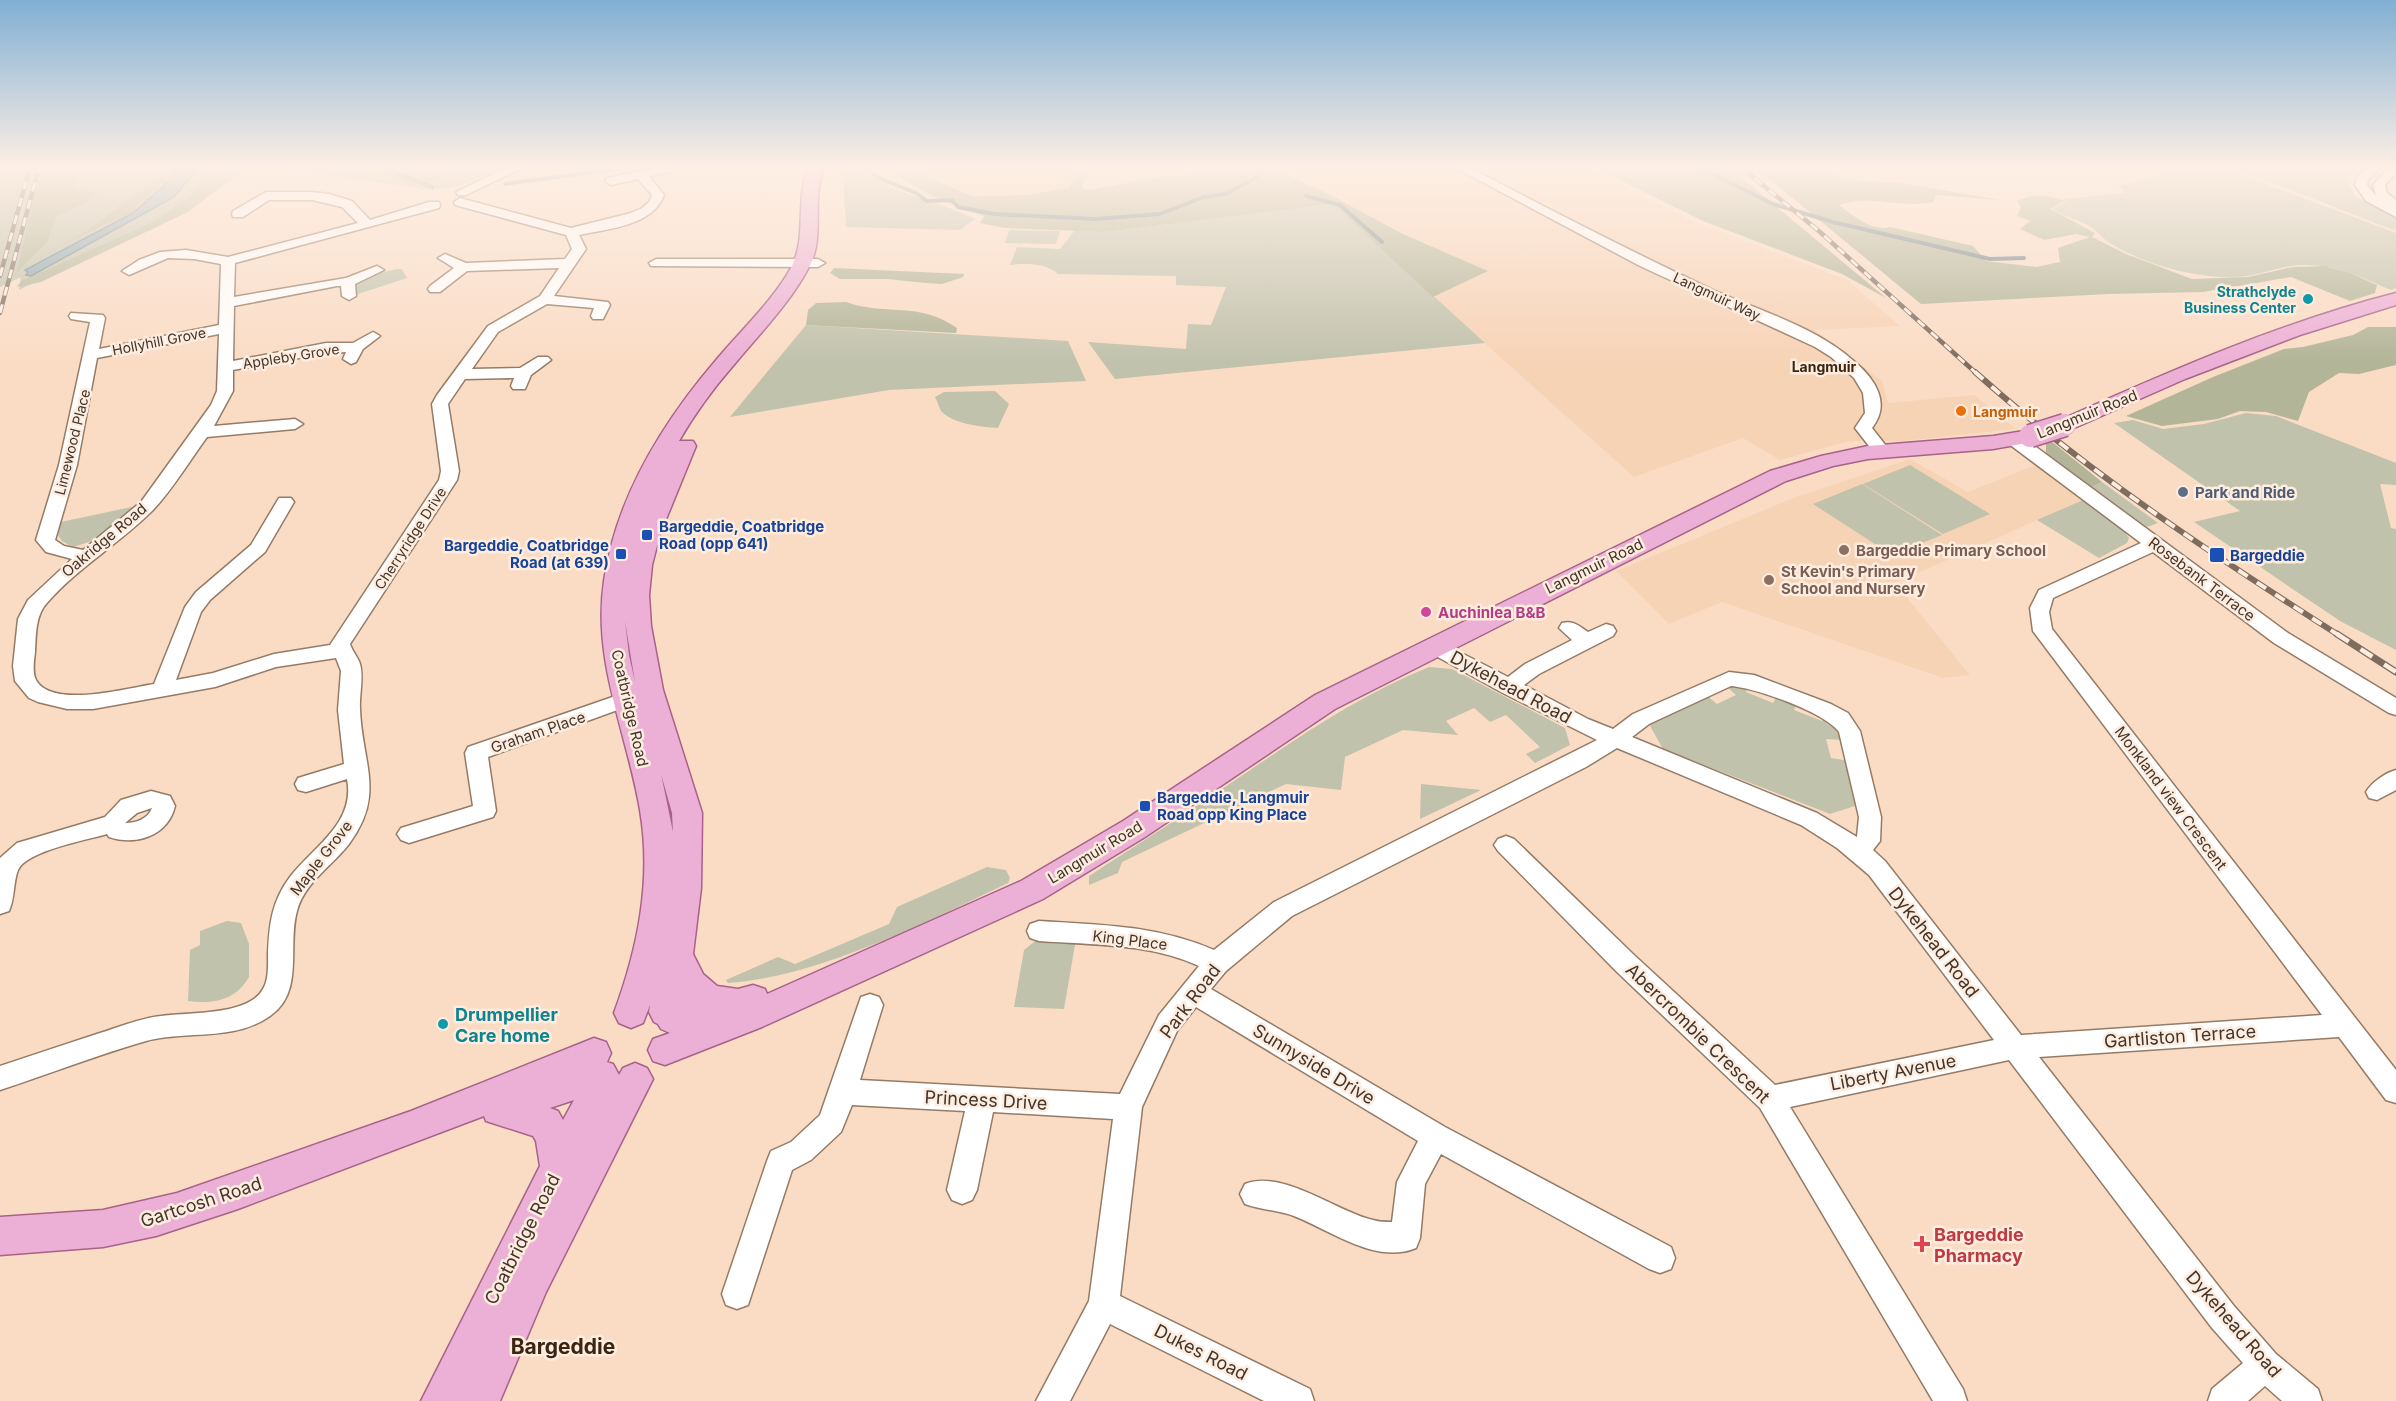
<svg xmlns="http://www.w3.org/2000/svg" width="2396" height="1401" font-family="Inter,sans-serif">
<style>
.built{fill:#f7d3b6}
.green{fill:#c0c2ac}
.forest{fill:#b2b598}
.water{fill:#87a8b4;stroke:#72868b;stroke-width:1.5}
.lines{fill:none;stroke-linecap:round;stroke-linejoin:round}
.stream{stroke:#72868b;stroke-width:4}
.minor-casing{stroke:#957b65;stroke-width:3}
.major-casing{stroke:#a86288;stroke-width:3}
.minor{fill:#fff;fill-rule:evenodd}
.major{fill:#ecb0d6;fill-rule:evenodd}
.rail-far2-casing{stroke:#7e6c5f;stroke-width:4.5}
.rail-far1-casing{stroke:#7e6c5f;stroke-width:6}
.rail-casing{stroke:#7e6c5f;stroke-width:7}
.rail-far2{stroke:#feecde;stroke-width:3;stroke-dasharray:9;stroke-linecap:butt}
.rail-far1{stroke:#feecde;stroke-width:4;stroke-dasharray:11;stroke-linecap:butt}
.rail{stroke:#feecde;stroke-width:4.5;stroke-dasharray:14;stroke-linecap:butt}
.major-bridge-casing{stroke:#a86288;stroke-width:25;stroke-linecap:butt}
.major-bridge{stroke:#ecb0d6;stroke-width:22}
.culture-dot{fill:#0f9aa8;stroke:#feecde;stroke-width:2}
.food-dot{fill:#e8710a;stroke:#feecde;stroke-width:2}
.service-dot{fill:#5c6f8a;stroke:#feecde;stroke-width:2}
.transit-dot{fill:#1a4fb4;stroke:#feecde;stroke-width:2}
.education-dot{fill:#8d6e63;stroke:#feecde;stroke-width:2}
.hotel-dot{fill:#d1479c;stroke:#feecde;stroke-width:2}
.health-dot{fill:#e0444e;stroke:#feecde;stroke-width:2}
.labels{text-anchor:middle;dominant-baseline:central;stroke-width:5;stroke-linejoin:round;paint-order:stroke}
.far-culture-label{font-size:14px;font-weight:bold;fill:#0d838f;stroke:#feecde;text-anchor:end}
.far-street-label{font-size:14px;fill:#41352c;stroke:#feecde}
.far-neighbourhood-label{font-size:14px;font-weight:bold;fill:#3b2512;stroke:#feecde}
.far-food-label{font-size:14px;font-weight:bold;fill:#c56008;stroke:#feecde;text-anchor:start}
.street-label{font-size:15px;fill:#41352c;stroke:#feecde}
.service-label{font-size:15px;font-weight:bold;fill:#4e5e75;stroke:#feecde;text-anchor:start}
.transit-label{font-size:15px;font-weight:bold;fill:#164399;stroke:#feecde;text-anchor:start}
.education-label{font-size:15px;font-weight:bold;fill:#785e54;stroke:#feecde;text-anchor:start}
.hotel-label{font-size:15px;font-weight:bold;fill:#b23c85;stroke:#feecde;text-anchor:start}
.near-street-label{font-size:18px;fill:#41352c;stroke:#feecde}
.near-culture-label{font-size:18px;font-weight:bold;fill:#0d838f;stroke:#feecde;text-anchor:start}
.near-health-label{font-size:18px;font-weight:bold;fill:#be3a42;stroke:#feecde;text-anchor:start}
.near-quarter-label{font-size:21px;font-weight:bold;fill:#3b2512;stroke:#feecde}
</style>
<rect width="100%" height="100%" fill="#fadcc5"/>
<path class="built" d="M 902,167 L 1083,167 L 1068,188 L 1027,195 L 995,197 L 972,196 Z
M 1277,167 L 1588,167 L 1694,222 L 1847,280 L 1900,326 L 1815,330 L 1882,381 L 1888,403 L 1974,395 L 2016,429 L 1904,441 L 1850,441 L 1780,460 L 1743,438 L 1634,477 L 1433,297 L 1487,270 L 1403,234 L 1317,188 L 1299,175 Z
M 1910,459 L 1968,492 L 2035,465 L 2083,500 L 1895,583 L 1970,675 L 1943,678 L 1722,602 L 1669,624 L 1616,571 L 1796,497 Z"/>
<path class="green" d="M 0,167 L 243,167 L 177,214 L 19,290 L 21,277 L 0,287 Z
M 277,167 L 506,167 L 458,186 L 430,190 Z
M 844,167 L 860,167 C 884,192 942,202 975,219 L 960,230 L 846,227 L 843,169 Z
M 2149,167 L 2221,167 L 2396,233 L 2396,288 L 2391,290 C 2358,276 2328,261 2291,266 C 2273,269 2255,276 2237,277 C 2196,279 2141,264 2107,241 C 2101,237 2096,230 2089,226 C 2078,219 2064,217 2052,209 L 2066,202 L 2063,199 L 2123,193 L 2124,190 L 2119,186 L 2166,174 Z
M 2231,167 L 2357,167 L 2347,180 L 2355,196 L 2396,218 L 2396,231 Z
M 1333,204 L 1485,343 L 1115,379 L 1088,342 L 1186,349 L 1188,324 L 1211,325 L 1226,287 L 1176,285 L 1176,276 L 1058,274 C 1047,263 1025,263 1010,265 L 1017,247 L 1060,249 L 1075,230 L 1106,232 Z
M 1009,230 L 1060,231 L 1056,244 L 1005,243 Z
M 397,269 L 402,269 L 407,278 L 355,295 L 354,286 L 376,274 Z
M 806,325 L 1068,341 L 1086,381 L 889,390 L 730,417 Z
M 995,391 L 1009,404 L 998,428 C 981,427 953,424 941,411 C 939,407 937,401 935,397 L 944,392 Z
M 2246,413 L 2276,416 L 2396,463 L 2396,485 L 2380,484 L 2391,528 L 2396,529 L 2396,650 L 2340,621 L 2194,522 L 2240,511 L 2114,423 L 2133,420 L 2163,429 L 2204,424 Z
M 1910,465 L 1990,514 L 1943,534 L 1863,484 Z
M 2102,482 L 2158,523 L 2147,527 L 2092,487 Z
M 1862,484 L 1942,535 L 1892,555 L 1813,504 Z
M 2083,500 L 2123,530 L 2129,538 L 2127,543 L 2099,558 L 2037,520 Z
M 136,506 L 98,539 L 73,547 L 62,541 L 58,535 L 61,522 Z
M 1429,667 L 1452,669 L 1565,728 L 1570,745 L 1535,763 L 1526,754 L 1540,747 L 1506,715 L 1490,722 L 1474,708 L 1446,721 L 1458,735 L 1403,730 L 1345,757 L 1341,790 L 1286,784 L 1122,862 L 1118,873 L 1089,885 L 1089,876 C 1135,846 1182,816 1228,785 C 1293,741 1355,697 1429,667 Z
M 1749,684 L 1746,692 L 1773,703 L 1778,694 L 1798,701 L 1794,710 L 1822,721 L 1826,712 L 1836,717 L 1843,740 L 1826,739 L 1831,758 L 1849,761 L 1858,805 L 1830,814 L 1663,749 L 1649,724 L 1705,694 L 1717,704 L 1736,695 L 1725,685 Z
M 1421,784 L 1481,790 L 1420,819 Z
M 987,867 L 1006,870 L 1010,878 L 1008,883 C 927,922 818,977 728,983 L 726,980 L 778,957 L 795,964 L 889,924 L 897,907 Z
M 227,921 L 241,923 L 249,944 L 249,977 C 235,1001 214,1004 188,1001 L 190,950 L 200,945 L 200,931 Z
M 1038,939 L 1076,939 L 1064,1009 L 1014,1007 L 1024,950 Z"/>
<path class="forest" d="M 40,167 L 88,167 L 76,178 L 76,189 L 99,191 L 86,203 L 56,217 L 47,242 L 17,272 Z
M 161,167 L 170,167 L 167,180 L 130,213 L 54,248 L 87,231 L 162,174 Z
M 212,167 L 247,167 L 188,212 L 41,282 L 17,287 L 21,281 L 149,224 L 191,196 Z
M 313,167 L 487,167 L 461,173 L 458,176 L 412,185 L 383,175 Z
M 888,167 L 902,167 L 972,196 L 1027,195 L 1068,188 L 1083,167 L 1092,167 L 1081,188 L 1089,190 L 1164,176 L 1188,176 L 1202,170 L 1201,167 L 1277,167 L 1277,171 L 1317,188 L 1403,234 L 1488,271 L 1433,297 L 1333,204 L 1106,232 L 1005,228 L 980,223 L 984,216 C 949,204 916,191 888,167 Z
M 1598,167 L 1729,167 L 1886,298 L 1842,274 L 1703,221 L 1630,185 Z
M 1755,167 L 1815,167 L 1846,180 L 1901,183 L 2000,200 L 1936,195 L 1933,202 C 1903,209 1867,193 1839,205 C 1853,216 1873,232 1890,227 L 1973,246 L 1986,261 L 2036,267 L 2060,262 L 2058,248 L 2090,237 L 2076,234 L 2044,240 L 2020,229 L 2030,221 L 2017,216 L 2021,207 L 2017,201 C 2033,193 2048,195 2065,201 L 2050,209 L 2095,233 L 2092,237 L 2126,254 L 2192,279 L 2248,277 L 2293,267 L 2324,266 L 2350,273 L 2377,285 L 2375,293 L 2350,301 L 2291,277 L 2203,292 L 2109,294 L 1921,304 Z
M 834,268 L 964,274 L 963,277 L 942,284 L 926,283 L 887,279 L 840,279 L 830,273 Z
M 846,302 C 884,316 919,301 957,328 L 956,333 L 806,325 L 808,310 L 816,303 Z
M 2368,327 L 2396,327 L 2396,365 L 2359,374 L 2339,373 L 2309,392 L 2298,421 L 2266,412 L 2240,411 L 2218,419 L 2162,426 L 2126,416 L 2213,377 L 2284,349 L 2303,347 L 2353,335 Z
M 2051,441 L 2102,482 L 2092,487 L 2046,453 L 2046,443 Z"/>
<path class="water" d="M 174,167 L 199,167 L 174,197 L 31,276 L 26,275 L 28,272 L 25,270 L 133,213 L 170,180 Z"/>
<g class="lines">
<path class="stream" d="M 381,167 L 432,187
M 864,167 L 879,178 L 916,193 L 927,201 L 952,200 L 958,207 L 994,214 L 1095,219 L 1160,214 L 1204,197 L 1226,194 L 1257,177
M 1699,167 L 1773,204 L 1833,222 L 1990,259 L 2024,258
M 505,184 L 630,167
M 1306,196 L 1340,205 L 1382,242"/>
<g class="minor-casing">
<path id="minor" d="M 508,167 L 524,167 L 466,195 L 458,195 L 456,192 Z
M 660,167 L 671,167 L 672,169 L 670,172 L 649,176 L 664,195 C 653,226 607,229 579,235 L 586,249 L 554,296 L 608,302 L 610,305 L 603,319 L 593,319 L 591,316 L 594,308 L 547,304 L 498,332 L 472,369 L 520,368 L 538,357 L 548,357 L 551,360 L 531,375 L 525,389 L 513,389 L 511,386 L 514,378 L 465,379 L 448,404 L 459,471 L 457,480 L 350,644 C 352,651 358,657 360,664 C 364,678 359,695 360,709 C 362,764 386,794 349,844 C 333,865 304,883 297,911 C 287,946 305,992 270,1016 C 233,1042 186,1030 146,1041 C 97,1055 49,1074 0,1090 L 0,1066 C 33,1055 66,1044 100,1033 C 120,1027 140,1018 161,1016 C 187,1012 249,1016 263,989 C 269,979 268,965 268,954 C 269,924 272,901 290,877 C 313,847 356,823 347,779 L 306,792 L 298,790 L 295,784 L 298,778 L 344,764 L 338,710 L 341,671 L 336,658 L 276,667 L 215,687 L 93,709 L 67,709 L 38,702 L 29,698 L 15,681 L 13,666 L 18,619 L 28,600 L 72,559 L 46,552 L 36,540 L 59,465 L 90,322 L 71,319 L 69,316 L 71,313 L 103,315 L 105,318 L 99,349 L 219,325 L 221,264 L 194,259 L 168,258 L 129,275 L 122,271 L 139,260 L 160,252 L 186,250 L 228,257 L 358,223 L 342,207 L 312,200 L 269,200 L 243,217 L 233,217 L 232,214 L 233,211 L 266,192 L 312,192 L 329,194 L 352,201 L 370,220 L 429,202 L 439,202 L 440,205 L 439,208 L 235,263 L 234,297 L 346,278 L 377,266 L 384,270 L 355,284 L 356,296 L 349,300 L 342,296 L 341,286 L 337,286 L 234,306 L 233,361 L 326,343 L 353,343 L 373,332 L 380,336 L 363,349 L 356,362 L 351,364 L 343,359 L 346,352 L 326,353 L 233,370 L 233,391 L 214,426 L 295,419 L 303,424 L 295,429 L 207,437 C 190,460 173,489 153,510 C 119,544 77,568 46,604 C 35,617 36,637 35,652 C 34,661 32,672 36,680 C 52,709 128,688 154,684 L 185,607 L 196,592 L 251,545 L 279,498 L 291,498 L 294,502 L 265,552 L 210,600 L 201,612 L 176,680 L 213,673 L 274,654 L 330,645 L 439,480 L 441,471 L 432,404 L 437,395 L 488,326 L 540,296 L 559,268 L 467,271 L 440,292 L 430,292 L 428,289 L 430,286 L 454,268 L 438,258 L 445,254 L 466,263 L 565,259 L 572,249 L 566,235 L 455,205 L 454,202 L 460,198 L 571,228 L 631,213 L 642,208 L 649,202 L 652,195 L 638,179 L 611,185 L 605,181 L 607,178 ZM 219,334 L 217,391 L 211,405 L 141,502 L 83,550 L 64,546 L 55,540 L 77,465 L 97,358 Z
M 1454,167 L 1469,167 C 1548,209 1628,250 1709,288 C 1758,311 1814,325 1855,362 C 1876,380 1891,404 1872,428 L 1890,451 L 1882,456 L 1876,455 L 1855,428 L 1865,413 L 1863,393 L 1854,378 L 1831,357 L 1815,347 L 1640,266 Z
M 2367,167 L 2380,167 L 2368,180 L 2367,185 L 2376,196 L 2373,185 L 2389,167 L 2396,167 L 2396,173 L 2385,185 L 2387,193 L 2396,200 L 2396,217 L 2366,201 L 2355,185 L 2356,179 Z
M 656,259 L 818,259 L 825,263 L 818,267 L 651,266 L 649,263 Z
M 2015,435 L 2021,436 L 2288,633 L 2396,698 L 2396,715 L 2389,713 L 2274,643 L 2153,552 L 2053,598 L 2049,612 L 2052,629 L 2396,1070 L 2396,1103 L 2386,1100 L 2339,1037 L 2039,1057 L 2234,1306 L 2276,1354 L 2318,1389 L 2322,1401 L 2282,1401 L 2265,1386 L 2248,1401 L 2208,1401 L 2212,1389 L 2243,1363 L 2212,1328 L 2009,1060 L 1790,1107 L 1963,1389 L 1967,1401 L 1933,1401 L 1760,1108 L 1616,971 L 1498,851 L 1494,845 L 1498,839 L 1506,836 L 1514,839 L 1634,955 L 1775,1085 L 1994,1040 L 1869,875 L 1837,848 L 1801,825 L 1617,748 L 1586,767 L 1292,916 L 1226,971 L 1211,989 L 1445,1127 L 1671,1247 L 1675,1258 L 1671,1269 L 1660,1273 L 1649,1269 L 1441,1154 L 1425,1184 L 1420,1238 L 1416,1248 C 1376,1265 1330,1230 1294,1216 C 1278,1210 1261,1210 1245,1204 L 1240,1194 L 1245,1184 C 1283,1169 1337,1212 1373,1220 C 1379,1222 1386,1222 1392,1222 L 1397,1182 L 1418,1141 L 1196,1007 L 1177,1031 L 1142,1107 L 1120,1296 L 1310,1389 L 1314,1401 L 1264,1401 L 1110,1324 L 1070,1401 L 1036,1401 L 1089,1301 L 1113,1119 L 993,1112 L 977,1190 L 972,1200 L 962,1204 L 952,1200 L 947,1190 L 965,1111 L 852,1105 L 841,1132 L 811,1160 L 792,1170 L 748,1305 L 737,1309 L 726,1305 L 722,1294 L 767,1161 L 771,1151 L 791,1142 L 820,1115 L 861,997 L 870,994 L 879,997 L 883,1005 L 860,1080 L 1120,1094 L 1159,1015 L 1199,966 C 1149,943 1093,945 1039,941 L 1030,938 L 1027,931 L 1030,924 L 1039,921 C 1101,925 1157,925 1214,950 L 1274,902 L 1597,740 L 1501,692 L 1427,651 L 1424,646 L 1427,641 L 1434,639 L 1508,677 L 1525,664 L 1572,640 L 1559,628 L 1562,623 C 1573,620 1579,626 1588,632 L 1606,624 L 1613,626 L 1616,631 L 1613,636 L 1539,674 L 1524,685 L 1588,719 L 1613,729 L 1633,714 L 1729,672 L 1754,675 L 1831,704 L 1848,713 L 1860,731 L 1881,817 L 1880,841 L 1873,850 L 1885,861 L 2021,1035 L 2322,1015 L 2033,631 L 2030,608 L 2039,590 L 2141,543 L 2009,444 L 2007,440 L 2009,436 ZM 1731,686 C 1755,688 1825,712 1839,732 L 1859,817 L 1857,837 L 1817,813 L 1632,737 L 1649,724 Z
M 627,692 L 634,694 L 637,699 L 634,704 L 488,757 L 496,811 L 493,817 L 409,843 L 401,840 L 397,834 L 401,828 L 473,806 L 465,753 L 468,747 Z
M 2396,770 L 2396,790 L 2377,800 L 2369,798 L 2366,792 C 2372,782 2385,773 2396,770 Z
M 151,791 L 170,796 L 175,806 C 168,836 136,846 109,837 L 107,834 C 87,840 26,851 18,870 C 13,883 15,898 9,911 L 0,914 L 0,858 L 17,843 L 105,817 L 121,800 ZM 152,808 C 148,819 136,823 125,823 L 137,813 Z"/>
</g>
<g class="major-casing">
<path id="major" d="M 808,167 L 824,167 C 811,202 825,235 810,265 C 790,304 759,334 732,367 C 712,390 694,415 679,441 L 693,441 L 696,446 L 660,534 L 652,565 L 649,595 L 651,626 L 663,690 L 702,813 L 701,888 L 693,954 L 703,974 L 717,986 L 738,989 L 753,985 L 765,989 L 767,994 L 1021,881 L 1123,821 L 1315,695 L 1770,471 L 1821,456 L 1868,446 L 1993,436 L 2030,430 L 2038,431 L 2041,436 L 2038,441 L 1993,449 L 1868,459 L 1833,466 L 1786,481 L 1335,709 L 1145,837 L 1043,899 L 762,1027 L 665,1065 L 653,1061 L 648,1050 L 653,1039 L 670,1033 L 661,1029 L 658,1024 L 654,1022 L 649,1012 L 650,1005 L 643,1023 L 631,1028 L 619,1023 L 614,1013 C 638,948 652,880 640,810 C 627,733 592,661 604,581 C 616,497 663,422 717,359 C 743,328 773,301 792,266 C 807,235 795,202 808,167 ZM 625,621 L 635,682 L 629,655 ZM 661,774 L 672,813 L 673,832 Z
M 2396,293 L 2396,305 L 2300,335 L 2185,379 L 2072,429 L 2065,431 L 2058,429 L 2054,425 L 2058,421 C 2168,372 2279,323 2396,293 Z
M 594,1038 L 606,1042 L 611,1053 L 607,1062 L 613,1064 L 619,1075 L 623,1068 L 635,1063 L 647,1068 L 653,1079 L 546,1292 L 500,1401 L 421,1401 L 540,1166 L 536,1141 L 533,1136 L 486,1121 L 484,1116 L 238,1209 L 156,1236 L 103,1247 L 0,1255 L 0,1217 L 103,1210 L 177,1193 L 411,1111 ZM 574,1100 L 563,1120 L 558,1111 L 550,1108 Z"/>
</g>
<use href="#minor" class="minor"/>
<use href="#major" class="major"/>
<g class="rail-far2-casing">
<path id="rail-far2" d="M 1741,167 L 1820,232 L 1976,373
M 0,276 L 30,167
M 0,313 L 39,167"/>
</g>
<g class="rail-far1-casing">
<path id="rail-far1" d="M 1975,372 C 2087,472 2213,555 2340,636"/>
</g>
<g class="rail-casing">
<path id="rail" d="M 2337,634 L 2396,672"/>
</g>
<use href="#rail-far2" class="rail-far2"/>
<use href="#rail-far1" class="rail-far1"/>
<use href="#rail" class="rail"/>
<g class="major-bridge-casing">
<path id="major-bridge" d="M 2030,436 L 2065,425"/>
</g>
<use href="#major-bridge" class="major-bridge"/>
</g>
<linearGradient id="sky" x2="0" y2="1"><stop stop-color="#81afd3"/><stop offset="0.46" stop-color="#fdefe5"/><stop offset="1" stop-color="#fdefe5" stop-opacity="0"/></linearGradient>
<rect width="2396" height="363" fill="url(#sky)"/>
<g class="culture-dot">
<circle cx="2308" cy="299" r="6"/>
<circle cx="443" cy="1024" r="6"/>
</g>
<circle class="food-dot" cx="1961" cy="411" r="6"/>
<circle class="service-dot" cx="2183" cy="492" r="6"/>
<g class="transit-dot">
<rect x="641" y="529" width="12" height="12" rx="3"/>
<rect x="615" y="548" width="12" height="12" rx="3"/>
<rect x="2209" y="547" width="16" height="16" rx="3"/>
<rect x="1139" y="800" width="12" height="12" rx="3"/>
</g>
<g class="education-dot">
<circle cx="1844" cy="550" r="6"/>
<circle cx="1769" cy="580" r="6"/>
</g>
<circle class="hotel-dot" cx="1426" cy="612" r="6"/>
<path class="health-dot" d="M1919 1235h6v6h6v6h-6v6h-6v-6h-6v-6h6z"/>
<g class="labels">
<g class="far-culture-label">
<text x="2296" y="291">Strathclyde<tspan x="2296" dy="16">Business Center</tspan></text>
</g>
<g class="far-street-label">
<text transform="translate(1717 296) rotate(25)">Langmuir Way</text>
<text transform="translate(159 341) rotate(-11)">Hollyhill Grove</text>
<text transform="translate(291 356) rotate(-9)">Appleby Grove</text>
<text transform="translate(72 442) rotate(-76)">Limewood Place</text>
<text transform="translate(410 538) rotate(-57)">Cherryridge Drive</text>
</g>
<g class="far-neighbourhood-label">
<text x="1824" y="366">Langmuir</text>
</g>
<g class="far-food-label">
<text x="1973" y="411">Langmuir</text>
</g>
<g class="street-label">
<text transform="translate(2087 414) rotate(-22)">Langmuir Road</text>
<text transform="translate(104 540) rotate(-40)">Oakridge Road</text>
<text transform="translate(1594 566) rotate(-26)">Langmuir Road</text>
<text transform="translate(2202 579) rotate(37)">Rosebank Terrace</text>
<text transform="translate(630 708) rotate(77)">Coatbridge Road</text>
<text transform="translate(538 732) rotate(-19)">Graham Place</text>
<text transform="translate(2171 798) rotate(53)">Monkland view Crescent</text>
<text transform="translate(1095 852) rotate(-31)">Langmuir Road</text>
<text transform="translate(321 858) rotate(-52)">Maple Grove</text>
<text transform="translate(1130 940) rotate(7)">King Place</text>
</g>
<g class="service-label">
<text x="2195" y="492">Park and Ride</text>
</g>
<g class="transit-label">
<text x="659" y="526">Bargeddie, Coatbridge<tspan x="659" dy="17">Road (opp 641)</tspan></text>
<text x="609" y="545" text-anchor="end">Bargeddie, Coatbridge<tspan x="609" dy="17">Road (at 639)</tspan></text>
<text x="2230" y="555">Bargeddie</text>
<text x="1157" y="797">Bargeddie, Langmuir<tspan x="1157" dy="17">Road opp King Place</tspan></text>
</g>
<g class="education-label">
<text x="1856" y="550">Bargeddie Primary School</text>
<text x="1781" y="571">St Kevin's Primary<tspan x="1781" dy="17">School and Nursery</tspan></text>
</g>
<g class="hotel-label">
<text x="1438" y="612">Auchinlea B&amp;B</text>
</g>
<g class="near-street-label">
<text transform="translate(1511 687) rotate(28)">Dykehead Road</text>
<text transform="translate(1934 942) rotate(52)">Dykehead Road</text>
<text transform="translate(1190 1001) rotate(-53)">Park Road</text>
<text transform="translate(1698 1033) rotate(44)">Abercrombie Crescent</text>
<text transform="translate(2180 1036) rotate(-4)">Gartliston Terrace</text>
<text transform="translate(1314 1064) rotate(31)">Sunnyside Drive</text>
<text transform="translate(1893 1072) rotate(-11)">Liberty Avenue</text>
<text transform="translate(986 1100) rotate(3)">Princess Drive</text>
<text transform="translate(201 1202) rotate(-18)">Gartcosh Road</text>
<text transform="translate(522 1239) rotate(-63)">Coatbridge Road</text>
<text transform="translate(2234 1324) rotate(49)">Dykehead Road</text>
<text transform="translate(1201 1352) rotate(27)">Dukes Road</text>
</g>
<g class="near-culture-label">
<text x="455" y="1014">Drumpellier<tspan x="455" dy="21">Care home</tspan></text>
</g>
<g class="near-health-label">
<text x="1934" y="1234">Bargeddie<tspan x="1934" dy="21">Pharmacy</tspan></text>
</g>
<g class="near-quarter-label">
<text x="563" y="1346">Bargeddie</text>
</g>
</g>
</svg>
